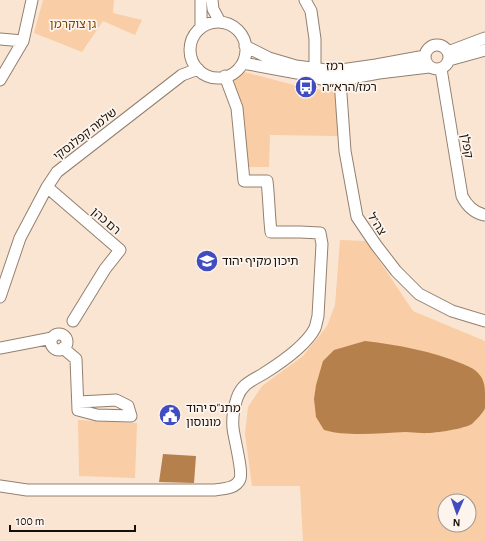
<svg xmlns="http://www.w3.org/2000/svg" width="485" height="541" font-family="'Alegreya Sans','Noto Sans Hebrew',sans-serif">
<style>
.green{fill:#f9cda5;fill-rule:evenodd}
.water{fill:#b6804d}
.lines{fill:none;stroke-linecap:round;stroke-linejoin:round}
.minor-casing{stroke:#93806f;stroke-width:13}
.minor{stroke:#fff;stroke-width:11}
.labels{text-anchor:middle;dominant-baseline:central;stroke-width:3.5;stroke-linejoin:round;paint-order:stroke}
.park-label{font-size:12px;fill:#7a4605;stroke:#fdf5ed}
.street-label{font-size:12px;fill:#17100a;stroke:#fdf5ed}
.poi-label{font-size:12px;fill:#17100a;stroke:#fdf5ed;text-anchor:start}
</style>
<rect width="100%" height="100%" fill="#fae5d3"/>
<path class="green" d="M 43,0 L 114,0 L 113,13 L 142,20 L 135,35 L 103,21 L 82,52 L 34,33 Z
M 244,72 L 298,86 L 335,92 L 338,136 L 270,135 L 269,167 L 246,167 L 232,79 Z
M 340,240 L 366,241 L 413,311 L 485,341 L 485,541 L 303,541 L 300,486 L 252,486 L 245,434 L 248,407 L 262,386 L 303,356 L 327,326 L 335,305 ZM 445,501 L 469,501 L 469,525 L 445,525 Z
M 78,420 L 137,423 L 135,478 L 79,476 Z"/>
<path class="water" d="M 365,341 C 398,345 432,351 463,364 C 467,366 473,368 476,371 C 484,378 485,385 485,395 C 485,399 485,404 485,408 C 484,412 475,421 472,424 C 464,429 431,434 421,433 C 416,433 411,432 406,432 C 381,433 348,437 324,430 L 316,417 L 314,399 L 316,385 L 323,361 L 334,350 Z
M 163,454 L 196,456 L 194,483 L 159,482 Z"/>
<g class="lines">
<g class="minor-casing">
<path id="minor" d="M 201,0 L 201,27
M 212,0 L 213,9 L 220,22
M 305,0 L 311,11 L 315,39 L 315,69
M190 50a28 28 0 1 1 56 0a28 28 0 1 1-56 0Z
M 0,39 L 23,41
M425 57a12 12 0 1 1 24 0a12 12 0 1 1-24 0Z
M 245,46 L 269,58 L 296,66 L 334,71 L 376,65 L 425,56
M 448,52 L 485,38
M 449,60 L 485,50
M 243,63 L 297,73 L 321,79 L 335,81 L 379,73 L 429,67
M 441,69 L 462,196 C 467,206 474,213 485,215
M 0,80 L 23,41 L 32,0
M 340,80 L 345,151 L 357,217 L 376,245 L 396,271 L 419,294 L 452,311 L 485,321
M 47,187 L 120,250 L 105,269 L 73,321
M 0,297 L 20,238 L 47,187 L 57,172 L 182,75 L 198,69
M51 342a8 8 0 1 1 16 0a8 8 0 1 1-16 0Z
M 0,348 L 52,338
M 63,348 L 76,359 L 78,410 L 97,415 L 131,416 L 128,406 L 116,400 L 98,401 L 78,402
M 0,486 L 27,490 L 213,490 C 222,489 236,489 240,479 C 243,471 234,438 233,428 C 232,418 234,407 237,398 C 242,384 251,381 263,374 C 279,364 306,346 315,328 C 316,325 317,320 318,316 L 322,244 L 320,233 L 300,232 L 271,232 C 269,215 269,198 267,181 L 244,181 L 237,108 L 225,76"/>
</g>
<use href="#minor" class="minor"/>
</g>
<defs>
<g id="bus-disc" transform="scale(1.15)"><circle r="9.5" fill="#404cc0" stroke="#fdf5ed"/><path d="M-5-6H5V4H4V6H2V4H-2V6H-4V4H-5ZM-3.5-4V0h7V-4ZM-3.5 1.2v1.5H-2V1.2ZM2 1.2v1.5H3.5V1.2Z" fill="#fff"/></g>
<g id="school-disc" transform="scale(1.15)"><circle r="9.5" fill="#404cc0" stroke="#fdf5ed"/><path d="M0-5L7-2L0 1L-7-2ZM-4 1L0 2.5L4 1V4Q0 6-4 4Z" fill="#fff"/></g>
<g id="civic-disc" transform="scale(1.15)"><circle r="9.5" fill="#404cc0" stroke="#fdf5ed"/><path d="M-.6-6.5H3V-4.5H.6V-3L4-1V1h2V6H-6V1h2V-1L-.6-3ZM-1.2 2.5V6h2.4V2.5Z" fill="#fff"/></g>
</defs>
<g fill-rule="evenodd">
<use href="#bus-disc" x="306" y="87"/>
<use href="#school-disc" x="207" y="261"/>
<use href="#civic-disc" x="170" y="415"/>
</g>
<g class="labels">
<g class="park-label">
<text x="73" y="24">גן צוקרמן</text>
</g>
<g class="street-label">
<text transform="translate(335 66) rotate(-1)">רמז</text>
<text transform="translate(85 134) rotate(-38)">שלמה קפלנסקי</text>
<text transform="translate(467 146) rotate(80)">קפלן</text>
<text transform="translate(106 221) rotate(41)">רם כהן</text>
<text transform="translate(377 224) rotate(58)">צה"ל</text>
</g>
<g class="poi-label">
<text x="322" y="87">רמז/הרא״ה</text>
<text x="222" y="261">תיכון מקיף יהוד</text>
<text x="186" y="408">מתנ"ס יהוד<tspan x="186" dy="14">מונוסון</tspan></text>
</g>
</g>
<g transform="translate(457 513) rotate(182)"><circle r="19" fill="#fdf5ed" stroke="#a19992"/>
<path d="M0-3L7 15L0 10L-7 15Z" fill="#404cc0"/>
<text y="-6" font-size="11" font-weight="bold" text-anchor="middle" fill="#17100a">N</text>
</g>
<path d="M10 525v6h125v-6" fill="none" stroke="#17100a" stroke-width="2"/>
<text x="16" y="525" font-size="12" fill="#17100a" stroke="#fdf5ed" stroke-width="3" paint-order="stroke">100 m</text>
</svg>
